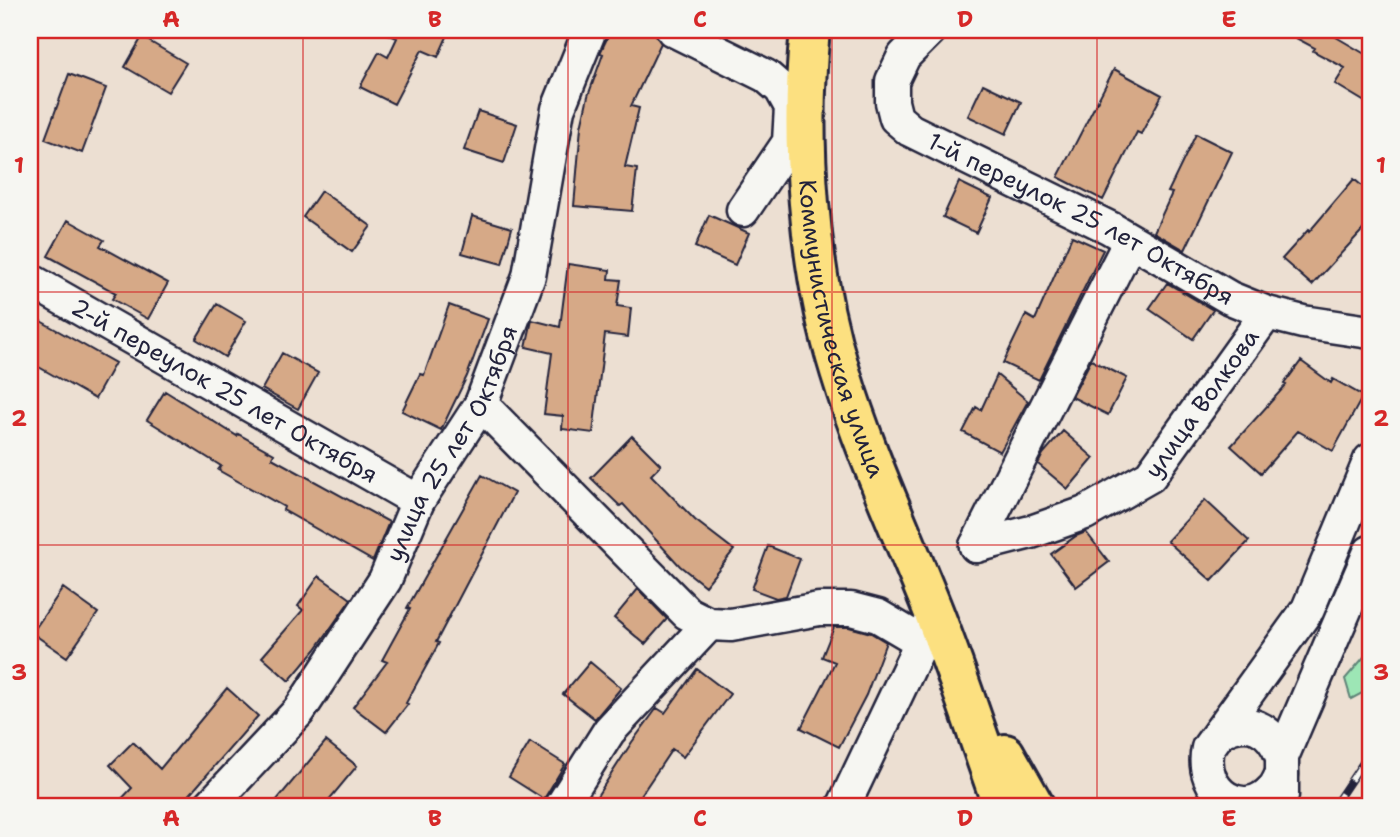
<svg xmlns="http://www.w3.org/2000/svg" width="1400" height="837" font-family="'Shantell Sans',sans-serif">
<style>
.green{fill:#9de6b5;stroke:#608478;stroke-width:2}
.building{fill:#d6a987;stroke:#22223b;stroke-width:2}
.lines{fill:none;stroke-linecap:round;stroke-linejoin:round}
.minor-casing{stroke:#22223b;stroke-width:37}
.major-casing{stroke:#22223b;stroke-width:44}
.minor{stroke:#f6f6f2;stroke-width:32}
.major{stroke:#fce080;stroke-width:38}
.rail-casing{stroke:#22223b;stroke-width:8}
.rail{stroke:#f6f6f2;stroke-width:5;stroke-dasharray:16;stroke-linecap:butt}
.grid{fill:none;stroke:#d62828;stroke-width:2;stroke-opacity:0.55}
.labels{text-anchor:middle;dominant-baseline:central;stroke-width:6;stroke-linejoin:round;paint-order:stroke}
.street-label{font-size:24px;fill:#22223b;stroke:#f6f6f2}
.neatline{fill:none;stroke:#d62828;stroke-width:2.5}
.grid-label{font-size:23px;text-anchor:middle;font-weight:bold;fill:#d62828}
</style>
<rect width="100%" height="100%" fill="#ecdfd2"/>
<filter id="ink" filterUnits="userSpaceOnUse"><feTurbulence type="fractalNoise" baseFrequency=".0143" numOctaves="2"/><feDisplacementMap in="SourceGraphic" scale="14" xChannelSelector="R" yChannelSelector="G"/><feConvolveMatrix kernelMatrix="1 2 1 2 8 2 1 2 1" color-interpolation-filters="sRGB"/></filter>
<g filter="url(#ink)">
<path class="green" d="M 1370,650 L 1370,689 L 1351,699 L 1345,679 Z"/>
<path class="building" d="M 378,30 L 450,30 L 438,57 L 422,50 L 394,104 L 360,87 L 379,52 L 388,57 L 397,38 Z
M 611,30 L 646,30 L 656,34 L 661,43 L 631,106 L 639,108 L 625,167 L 637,169 L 632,211 L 574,206 L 581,127 L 588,96 L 603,54 L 600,53 Z
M 1281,30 L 1340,30 L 1336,37 L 1370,57 L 1370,105 L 1335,84 L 1345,68 L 1313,51 L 1315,48 Z
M 142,37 L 186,63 L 168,92 L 125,67 Z
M 1114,69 L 1162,95 L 1141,134 L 1137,132 L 1103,200 L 1058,177 Z
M 69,74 L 106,88 L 82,153 L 45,139 Z
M 983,84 L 1021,102 L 1006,134 L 968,116 Z
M 478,111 L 517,124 L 504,163 L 464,150 Z
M 1196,134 L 1232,152 L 1185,250 L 1154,232 L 1172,193 L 1168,192 Z
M 1354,179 L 1370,193 L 1370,222 L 1312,285 L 1282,259 L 1308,230 L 1309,232 Z
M 959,182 L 992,198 L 976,233 L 943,217 Z
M 321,191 L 371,226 L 352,252 L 303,217 Z
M 709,215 L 749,233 L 735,265 L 695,247 Z
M 472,216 L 512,228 L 502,264 L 462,253 Z
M 68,220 L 104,240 L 100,246 L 168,283 L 148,319 L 112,299 L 116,293 L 48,256 Z
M 1072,236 L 1103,250 L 1039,380 L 1003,363 L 1026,315 L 1035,320 Z
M 568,264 L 610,270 L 609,279 L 621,280 L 617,306 L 631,308 L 628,337 L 605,334 L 593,433 L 562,429 L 563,416 L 544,414 L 552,353 L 526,347 L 532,320 L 560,327 Z
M 1167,283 L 1213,310 L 1193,339 L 1149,309 Z
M 217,304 L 246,321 L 225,357 L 196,339 Z
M 449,305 L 488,319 L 467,376 L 441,430 L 402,411 L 420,374 L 424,375 Z
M 30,315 L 115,363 L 95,399 L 30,362 Z
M 282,353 L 318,373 L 298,409 L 262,389 Z
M 1091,360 L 1127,378 L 1108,415 L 1072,397 Z
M 1301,361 L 1331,383 L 1333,379 L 1363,396 L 1333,451 L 1298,431 L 1261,473 L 1231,446 L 1286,385 L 1284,384 Z
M 997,375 L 1028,401 L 1000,452 L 963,432 L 976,407 L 981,410 Z
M 165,391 L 237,436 L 238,434 L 274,454 L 272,458 L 389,522 L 373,561 L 283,510 L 284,507 L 218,470 L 221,466 L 147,420 Z
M 1063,431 L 1094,458 L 1068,489 L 1038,464 L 1043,454 Z
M 632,436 L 661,465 L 651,475 L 695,520 L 734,550 L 705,586 L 680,566 L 623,504 L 620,506 L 591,478 Z
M 482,475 L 514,493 L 436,642 L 439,643 L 406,703 L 408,704 L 386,732 L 353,707 L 387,662 L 382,660 L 410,609 L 407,608 Z
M 1205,500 L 1249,541 L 1212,581 L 1167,541 Z
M 1086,532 L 1109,562 L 1076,587 L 1051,554 L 1076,536 Z
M 768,546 L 800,559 L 786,596 L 776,598 L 752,589 Z
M 319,576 L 351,599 L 316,649 L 289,681 L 262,657 L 303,610 L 298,606 Z
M 63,588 L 98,613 L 67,657 L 32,633 Z
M 638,589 L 667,619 L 645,644 L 614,618 Z
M 834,627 L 849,627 L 871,633 L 886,642 L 866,695 L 839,747 L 801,728 L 835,662 L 822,657 Z
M 590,662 L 621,688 L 595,719 L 563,694 Z
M 697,669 L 730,694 L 683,757 L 672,749 L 633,807 L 590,807 L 632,742 L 657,708 L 665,713 Z
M 227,688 L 258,716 L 186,799 L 178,807 L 114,807 L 132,788 L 110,765 L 133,742 L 160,769 Z
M 326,741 L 357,766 L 323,807 L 271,807 Z
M 530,742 L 565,764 L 544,799 L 509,777 Z"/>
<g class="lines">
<g class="minor-casing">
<g id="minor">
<path d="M 673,30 L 766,76 L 781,89 L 791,107 L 789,142 L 743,210"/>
<path id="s1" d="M 930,30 L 904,56 L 892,81 L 892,102 L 896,118 L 910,130 L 1110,228 L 1230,298 L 1267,313 L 1303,322 L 1370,332"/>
<path id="s2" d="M 30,280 L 418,501"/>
<path d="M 481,404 L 687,613 L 709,624 L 731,625 L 819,609 L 851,609 L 878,616 L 922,642"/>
<path id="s3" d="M 976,546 L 1031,532 L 1085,513 L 1150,476 L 1267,313"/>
<path d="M 976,546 L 1130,241"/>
<path d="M 1219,733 C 1248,716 1271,727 1282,757"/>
<path d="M 1282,774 C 1279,779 1277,785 1273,789 C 1244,822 1198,792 1208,748 L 1308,609 L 1370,460"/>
<path d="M 1282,795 L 1282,757 L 1370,552"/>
<path id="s4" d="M 209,807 L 299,711 L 385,580 L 418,501 L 481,404 L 529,276 L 558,109 L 590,30"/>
<path d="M 561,807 L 609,731 L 709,624"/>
<path d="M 843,807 L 931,622"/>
</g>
</g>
<g class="major-casing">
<g id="major">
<path id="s5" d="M 810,30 C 799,137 808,268 840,371 C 865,454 902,532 934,613 C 959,677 980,743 1003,807"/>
<path d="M 1005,754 L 1035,807"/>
</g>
</g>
<use href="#minor" class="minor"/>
<use href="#major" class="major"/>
<g class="rail-casing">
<path id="rail" d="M 1333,807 L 1370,752
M 1358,807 L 1370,788"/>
</g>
<use href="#rail" class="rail"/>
</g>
</g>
<path class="grid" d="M 303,30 L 303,807M 568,30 L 568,807M 832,30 L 832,807M 1097,30 L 1097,807M 30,292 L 1370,292M 30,545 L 1370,545"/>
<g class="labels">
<g class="street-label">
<text stroke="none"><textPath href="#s1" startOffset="313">1-й переулок 25 лет Октября</textPath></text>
<text stroke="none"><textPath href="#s5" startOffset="303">Коммунистическая улица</textPath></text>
<text stroke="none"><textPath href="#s2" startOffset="224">2-й переулок 25 лет Октября</textPath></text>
<text stroke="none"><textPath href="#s3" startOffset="278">улица Волкова</textPath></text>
<text stroke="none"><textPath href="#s4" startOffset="441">улица 25 лет Октября</textPath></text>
</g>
</g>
<rect width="1400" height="837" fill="none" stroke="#f6f6f2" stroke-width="77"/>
<rect x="38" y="38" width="1324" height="760" class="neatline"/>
<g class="grid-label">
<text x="171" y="27">A</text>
<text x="435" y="27">B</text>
<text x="700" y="27">C</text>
<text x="965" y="27">D</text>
<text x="1229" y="27">E</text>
<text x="19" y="173">1</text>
<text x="1381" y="173">1</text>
<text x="19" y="426">2</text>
<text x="1381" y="426">2</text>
<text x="19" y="680">3</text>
<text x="1381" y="680">3</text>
<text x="171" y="826">A</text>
<text x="435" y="826">B</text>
<text x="700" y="826">C</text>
<text x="965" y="826">D</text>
<text x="1229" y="826">E</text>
</g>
</svg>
